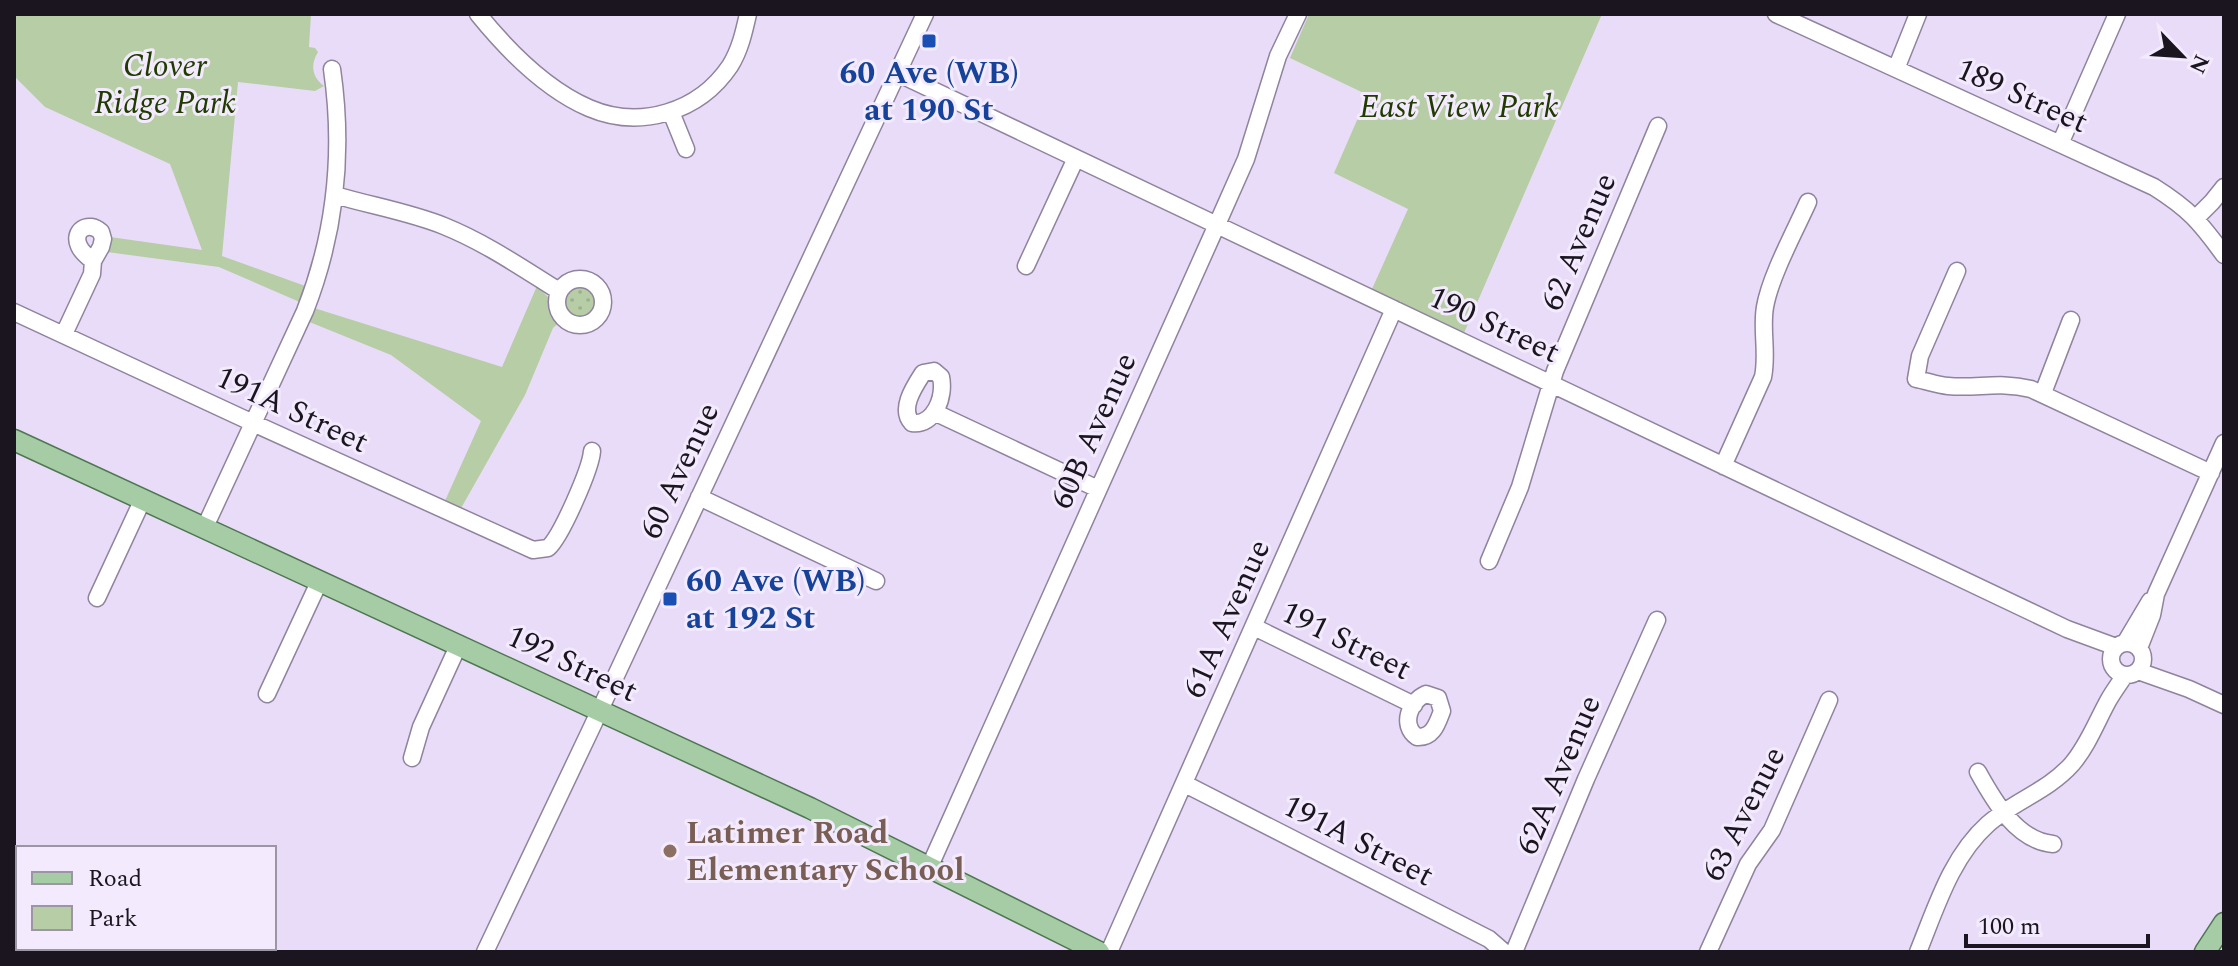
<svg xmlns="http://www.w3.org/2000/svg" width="2238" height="966" font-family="Spectral,serif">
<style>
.grass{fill:url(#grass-dots)}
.park{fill:#b6cda5}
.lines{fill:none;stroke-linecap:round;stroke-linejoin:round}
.minor-casing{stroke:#8f839d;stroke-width:19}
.major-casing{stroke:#4e7650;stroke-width:23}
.minor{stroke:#fff;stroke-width:16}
.major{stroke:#a6cca6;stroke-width:20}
.transit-dot{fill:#1a4fb4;stroke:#f3ebfd;stroke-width:3}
.education-dot{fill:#8d6e63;stroke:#f3ebfd;stroke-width:3}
.labels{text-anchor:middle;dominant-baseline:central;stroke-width:6;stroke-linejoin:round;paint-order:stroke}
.park-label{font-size:32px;font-style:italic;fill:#203b00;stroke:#f3ebfd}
.transit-label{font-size:32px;font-weight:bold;fill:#164399;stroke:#f3ebfd}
.street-label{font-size:32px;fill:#1a151f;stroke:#f3ebfd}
.education-label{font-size:32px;font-weight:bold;fill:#785e54;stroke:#f3ebfd;text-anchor:start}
</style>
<defs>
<pattern id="grass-dots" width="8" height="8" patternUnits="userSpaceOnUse" patternTransform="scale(2)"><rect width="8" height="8" fill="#b6cda5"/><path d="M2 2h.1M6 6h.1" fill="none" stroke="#9caf8e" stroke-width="1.8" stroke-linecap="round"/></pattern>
</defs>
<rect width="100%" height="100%" fill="#e9dcf8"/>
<path class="grass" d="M565 301a16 16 0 1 1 32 0a16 16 0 1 1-32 0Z"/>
<path class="park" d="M 14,14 L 311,14 L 309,47 L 315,48 L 318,52 C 310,65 312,77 324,86 L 315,91 L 238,82 L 222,256 L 308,287 L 302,303 L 219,267 L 107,252 L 110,244 L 110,237 L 202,250 L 170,164 L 45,107 L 14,76 Z
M 1309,14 L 1602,14 L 1464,333 L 1372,289 L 1408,209 L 1334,173 L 1368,95 L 1290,58 Z
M 537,286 L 550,299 L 561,321 L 553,328 L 525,395 L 460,510 L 444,503 L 481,421 L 391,355 L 307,321 L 314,308 L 502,367 Z"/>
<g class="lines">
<g class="minor-casing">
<path id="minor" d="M 478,14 C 508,51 545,89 589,108 C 640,130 699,112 730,66 C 740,50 744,32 748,14
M 1776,14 L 2154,187 C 2189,209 2200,222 2224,255
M 1896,69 L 1918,14
M 897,73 L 2067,629 L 2116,647
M 671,112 L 686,149
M 2060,144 L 2117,14
M 335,195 C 372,206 409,212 444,226 C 486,243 522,268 559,291
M 2196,218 L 2212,202 L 2224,187
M 1026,266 L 1076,158
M 1957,271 L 1920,356 L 1916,379 C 1927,381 1937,385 1948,386 C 1977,389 1999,381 2031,389 L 2211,473
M557 302a23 23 0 1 1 46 0a23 23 0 1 1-46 0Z
M 14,312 L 253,423 L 533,550 L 548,548 C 561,537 591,468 592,451
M 64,334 L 92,274 L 93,261 L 101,247 L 103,239 L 101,232 C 88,220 72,231 79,246 C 82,253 88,257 93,261
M 934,371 L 941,377 C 945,396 935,426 912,423 C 899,409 914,387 923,373 Z
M 2043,393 L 2071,320
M 934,412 L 1098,489
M 1723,466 L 1763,377 C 1768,353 1761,330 1765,307 C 1770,277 1795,231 1808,202
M 699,497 L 876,581
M 205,527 L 305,311 C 336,232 344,152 332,69
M 1489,561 L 1520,487 L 1555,371 L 1658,126
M 97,598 L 143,499
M 1254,627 L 1414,705
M2111 659a16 16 0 1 1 32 0a16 16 0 1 1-32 0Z
M 2125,643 L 2150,601
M 2139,648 L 2152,615 L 2156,594 L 2224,443
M 2138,671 L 2189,689 L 2224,705
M 267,694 L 320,580
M 1426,694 L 1438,698 L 1442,711 C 1437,724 1433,738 1417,737 C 1400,725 1410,701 1426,694 Z
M 412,758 L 421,727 L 459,644
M 1978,772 C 1994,801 2017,841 2053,844
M 1185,784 L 1489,939 L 1504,952
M 929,868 L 1211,238 L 1246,159 L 1278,56 L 1298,14
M 485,952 L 591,729 L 925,14
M 1109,952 L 1394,309
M 1514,952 L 1586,779 L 1657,620
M 1708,952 L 1748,864 L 1772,830 L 1829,700
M 1918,952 C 1936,908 1951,857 1988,824 C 2014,801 2048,791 2072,764 C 2088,745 2096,723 2108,701 C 2113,692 2119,684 2125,675"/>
</g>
<g class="major-casing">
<path id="major" d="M 14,440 L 810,808 L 1099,952
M 2205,952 L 2224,923"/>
</g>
<use href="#minor" class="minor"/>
<use href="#major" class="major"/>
</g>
<g class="transit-dot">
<rect x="921" y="33" width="16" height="16" rx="4"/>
<rect x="662" y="591" width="16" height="16" rx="4"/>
</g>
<circle class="education-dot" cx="670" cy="851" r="8"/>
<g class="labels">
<g class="park-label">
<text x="165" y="66">Clover<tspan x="165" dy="37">Ridge Park</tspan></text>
<text x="1459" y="107">East View Park</text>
</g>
<g class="transit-label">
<text x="929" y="73">60 Ave (WB)<tspan x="929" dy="37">at 190 St</tspan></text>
<text x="686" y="581" text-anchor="start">60 Ave (WB)<tspan x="686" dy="37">at 192 St</tspan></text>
</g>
<g class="street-label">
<text transform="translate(2022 96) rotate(24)">189 Street</text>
<text transform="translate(1579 242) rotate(-67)">62 Avenue</text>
<text transform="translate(1494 325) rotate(25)">190 Street</text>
<text transform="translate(292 410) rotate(25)">191A Street</text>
<text transform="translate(1094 431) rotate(-66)">60B Avenue</text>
<text transform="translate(680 471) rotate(-65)">60 Avenue</text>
<text transform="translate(1227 619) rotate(-66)">61A Avenue</text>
<text transform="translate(1346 641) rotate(26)">191 Street</text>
<text transform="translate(572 664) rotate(25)">192 Street</text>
<text transform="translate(1559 775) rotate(-67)">62A Avenue</text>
<text transform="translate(1744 814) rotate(-63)">63 Avenue</text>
<text transform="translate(1358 841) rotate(27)">191A Street</text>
</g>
<g class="education-label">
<text x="686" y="833">Latimer Road<tspan x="686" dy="37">Elementary School</tspan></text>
</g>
</g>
<rect width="2238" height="966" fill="none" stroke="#1a151f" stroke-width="32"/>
<rect x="16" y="846" width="260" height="104" fill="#f3ebfd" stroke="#9c95a4" stroke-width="2"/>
<rect x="32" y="872" width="40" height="12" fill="#a6cca6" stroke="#9c95a4" stroke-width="2"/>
<text x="88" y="886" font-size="24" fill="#1a151f">Road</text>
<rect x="32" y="906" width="40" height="24" fill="#b6cda5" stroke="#9c95a4" stroke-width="2"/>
<text x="88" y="926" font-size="24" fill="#1a151f">Park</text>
<g transform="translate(2182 56) rotate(115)" stroke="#f3ebfd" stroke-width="6" paint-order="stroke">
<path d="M0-6L14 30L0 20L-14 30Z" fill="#1a151f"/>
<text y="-12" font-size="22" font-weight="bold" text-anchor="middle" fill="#1a151f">N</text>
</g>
<path d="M1966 934v12h182v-12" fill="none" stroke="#1a151f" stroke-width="4"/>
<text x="1978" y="934" font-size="24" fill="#1a151f" stroke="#f3ebfd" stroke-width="6" paint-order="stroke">100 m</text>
</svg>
